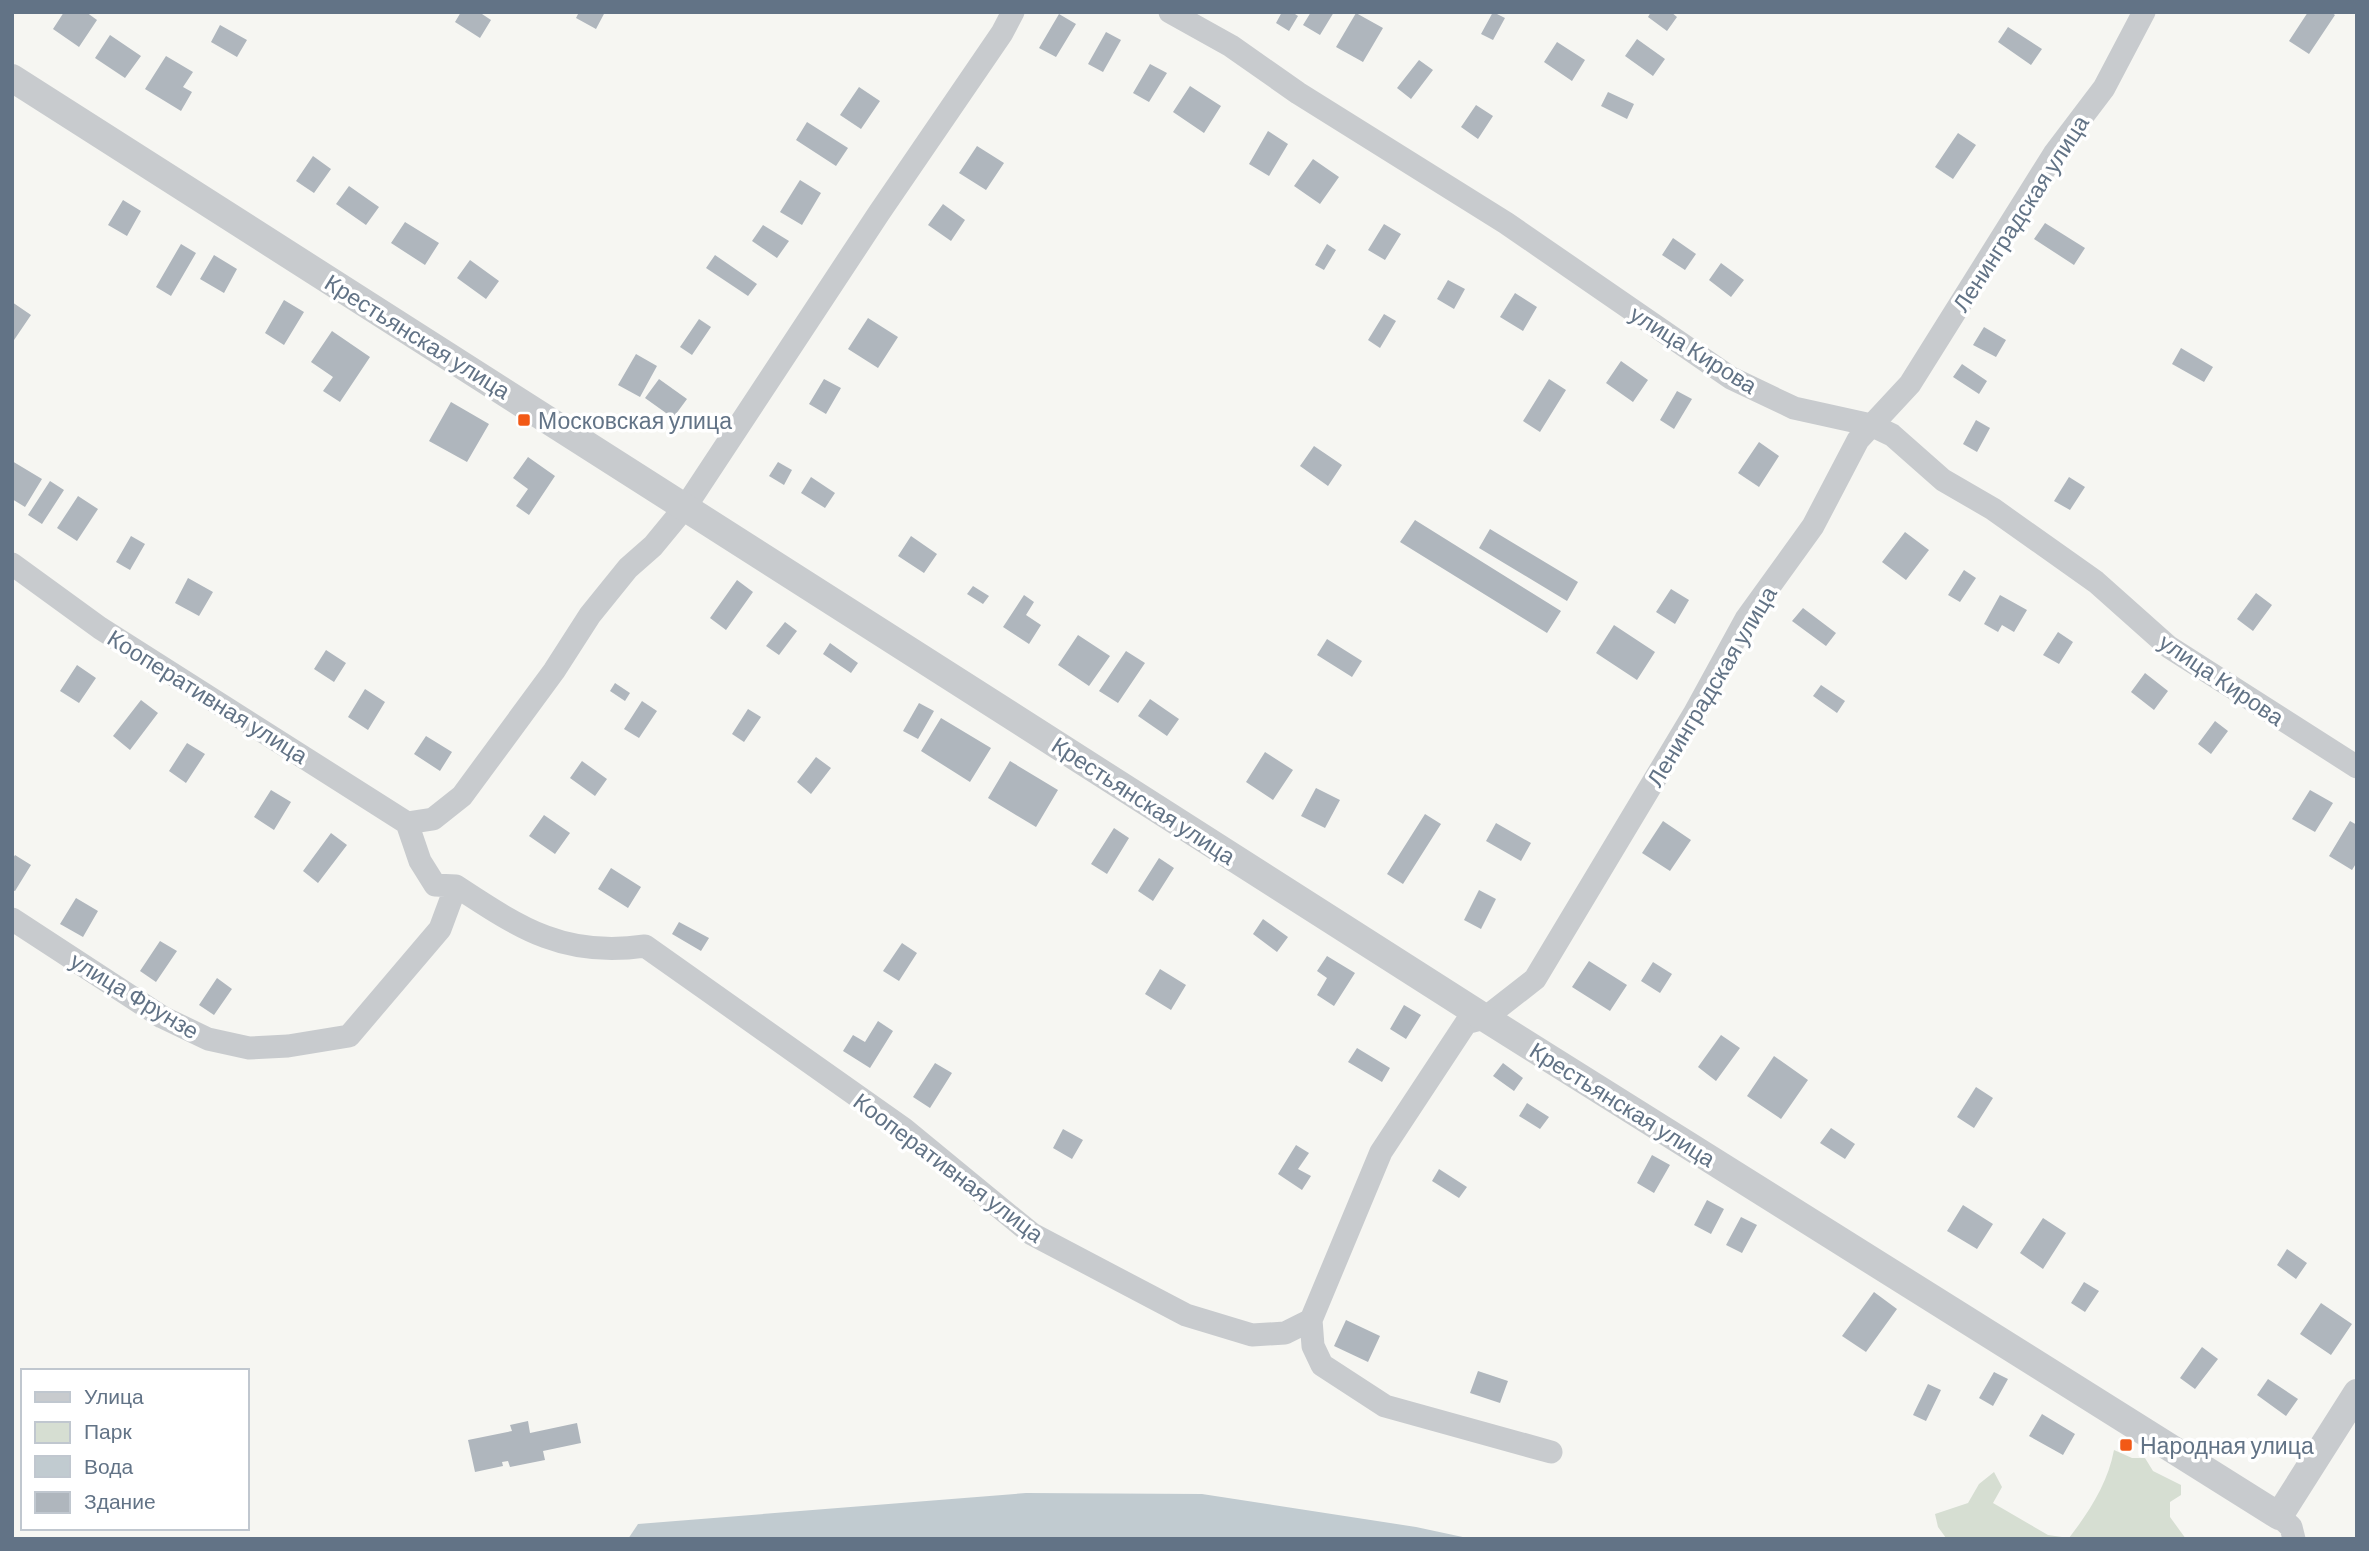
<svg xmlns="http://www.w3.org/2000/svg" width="2369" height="1551" font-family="Barlow,sans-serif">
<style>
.green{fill:#d6ded2}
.water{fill:#c1cbd0}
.building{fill:#afb6bd}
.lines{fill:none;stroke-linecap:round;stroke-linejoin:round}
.minor{stroke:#c8cbce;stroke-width:23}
.tertiary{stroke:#c8cbce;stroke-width:28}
.poi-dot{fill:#f25916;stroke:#fff;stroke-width:2.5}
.labels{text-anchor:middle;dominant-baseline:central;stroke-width:7;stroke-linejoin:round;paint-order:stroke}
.street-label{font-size:23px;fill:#627386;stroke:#fff}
.poi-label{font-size:23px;fill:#627386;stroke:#fff;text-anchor:start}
</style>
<rect width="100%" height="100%" fill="#f6f6f2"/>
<path class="green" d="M 2114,1450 L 2132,1458 L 2145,1458 L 2153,1471 L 2181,1485 L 2181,1495 L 2170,1502 L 2170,1517 L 2186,1539 L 1946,1538 L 1938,1527 L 1935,1514 L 1968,1503 L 1979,1484 L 1994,1472 L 2002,1487 L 1993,1503 L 2048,1535 L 2069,1538 C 2089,1512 2108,1483 2114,1450 Z"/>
<path class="water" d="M 1026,1493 L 1202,1494 L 1416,1527 L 1472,1539 L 628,1539 L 638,1524 Z"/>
<path class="building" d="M 64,12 L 86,12 L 97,20 L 79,47 L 53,29 Z
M 461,12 L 479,12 L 491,20 L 480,38 L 455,22 Z
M 579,12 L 605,12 L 596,29 L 576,18 Z
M 1282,12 L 1292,12 L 1298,16 L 1289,31 L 1276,23 Z
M 1311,12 L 1334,12 L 1320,35 L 1303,25 Z
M 1493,12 L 1505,18 L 1493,40 L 1481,34 Z
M 1651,12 L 1671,12 L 1677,17 L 1667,31 L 1648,17 Z
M 2308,12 L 2331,12 L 2335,15 L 2309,54 L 2289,41 Z
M 1356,13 L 1383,28 L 1363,62 L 1336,47 Z
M 1059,14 L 1076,24 L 1056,57 L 1039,48 Z
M 220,25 L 247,40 L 237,57 L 211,42 Z
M 2008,27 L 2042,49 L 2031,65 L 1998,42 Z
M 1106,32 L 1121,40 L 1103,72 L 1088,64 Z
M 110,35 L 141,56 L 125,78 L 95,58 Z
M 1637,39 L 1665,59 L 1653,76 L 1625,56 Z
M 1557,42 L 1585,60 L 1572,81 L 1544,62 Z
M 166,56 L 193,72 L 183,87 L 192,92 L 181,111 L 145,89 Z
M 1419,60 L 1433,70 L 1411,99 L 1397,88 Z
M 1150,64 L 1167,73 L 1149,102 L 1133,93 Z
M 1190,86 L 1221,106 L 1204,133 L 1173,112 Z
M 859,87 L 880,101 L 861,129 L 840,115 Z
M 1608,92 L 1634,104 L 1627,119 L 1601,106 Z
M 1476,105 L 1493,116 L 1478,139 L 1461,127 Z
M 807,122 L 848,148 L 836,166 L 796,140 Z
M 1268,131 L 1288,144 L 1269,176 L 1249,164 Z
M 1958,133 L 1976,145 L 1953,179 L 1935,167 Z
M 977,146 L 1004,163 L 986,190 L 959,173 Z
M 313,156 L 331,169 L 314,193 L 296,181 Z
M 1313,159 L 1339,177 L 1320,204 L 1294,186 Z
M 800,180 L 821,193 L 802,225 L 780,212 Z
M 349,186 L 379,207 L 366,225 L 336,204 Z
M 123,200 L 141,211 L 127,236 L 108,225 Z
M 943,204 L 965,220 L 951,241 L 928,225 Z
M 405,222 L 439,243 L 425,265 L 391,243 Z
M 2045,223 L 2085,248 L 2074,265 L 2034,239 Z
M 1384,224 L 1401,234 L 1385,260 L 1368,250 Z
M 763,225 L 789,241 L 777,258 L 752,241 Z
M 1673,238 L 1696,254 L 1685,270 L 1662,255 Z
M 181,244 L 196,253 L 171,296 L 156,287 Z
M 1327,244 L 1336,250 L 1324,270 L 1315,265 Z
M 214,255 L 237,269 L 224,293 L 200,279 Z
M 715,255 L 757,284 L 748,296 L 706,268 Z
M 470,260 L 499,281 L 486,299 L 457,278 Z
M 1721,263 L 1744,280 L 1731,297 L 1709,280 Z
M 1448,280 L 1465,289 L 1454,309 L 1437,299 Z
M 1515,293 L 1537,307 L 1523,331 L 1500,317 Z
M 284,300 L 304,312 L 284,345 L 265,333 Z
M 12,302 L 31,315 L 12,343 Z
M 1384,314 L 1396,321 L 1380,348 L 1368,340 Z
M 868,318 L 898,337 L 878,368 L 848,349 Z
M 699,319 L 711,327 L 692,355 L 680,347 Z
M 1984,327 L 2006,340 L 1996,357 L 1973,345 Z
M 332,331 L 370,357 L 340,402 L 323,391 L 333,377 L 311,362 Z
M 2181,348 L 2213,367 L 2204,382 L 2172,364 Z
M 636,354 L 657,366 L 640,397 L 618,385 Z
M 1621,361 L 1648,380 L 1633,402 L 1606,383 Z
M 1962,364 L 1987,381 L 1979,394 L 1953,377 Z
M 659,379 L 687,399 L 673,418 L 645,398 Z
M 824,379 L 841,388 L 826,414 L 809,404 Z
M 1549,379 L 1566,390 L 1540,432 L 1523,421 Z
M 1677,391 L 1692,399 L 1674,429 L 1660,420 Z
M 451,402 L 489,424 L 467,462 L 429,441 Z
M 1976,420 L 1990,428 L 1977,452 L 1963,444 Z
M 1759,442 L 1779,456 L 1759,487 L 1738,473 Z
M 1314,446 L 1342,465 L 1328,486 L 1300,466 Z
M 528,457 L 555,476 L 529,515 L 516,506 L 528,489 L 513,478 Z
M 12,461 L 42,479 L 25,507 L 12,499 Z
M 778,462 L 792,470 L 784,485 L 769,476 Z
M 811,477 L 835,493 L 825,508 L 801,493 Z
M 2069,477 L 2085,487 L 2070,510 L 2054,501 Z
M 50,481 L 64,490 L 42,524 L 28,515 Z
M 78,496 L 98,509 L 77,541 L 57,528 Z
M 1415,520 L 1561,611 L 1547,633 L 1400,542 Z
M 1490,529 L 1578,582 L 1567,601 L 1479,548 Z
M 1905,532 L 1929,550 L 1906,580 L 1882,562 Z
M 131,536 L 145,544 L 130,570 L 116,562 Z
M 911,536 L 937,554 L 924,573 L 898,556 Z
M 1964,570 L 1976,578 L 1960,602 L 1948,595 Z
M 188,578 L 213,592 L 199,616 L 175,603 Z
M 737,580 L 753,592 L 726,630 L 710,618 Z
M 973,586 L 989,596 L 983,604 L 967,594 Z
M 1671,589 L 1689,600 L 1675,624 L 1656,612 Z
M 2256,593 L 2272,605 L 2253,631 L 2237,619 Z
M 1024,595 L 1034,602 L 1026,615 L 1041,625 L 1029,644 L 1003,627 Z
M 2000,595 L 2027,610 L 2014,632 L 2002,625 L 1998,632 L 1984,624 Z
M 1803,608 L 1836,633 L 1826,646 L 1792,621 Z
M 785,622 L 797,631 L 779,655 L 766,646 Z
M 1614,625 L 1655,652 L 1637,680 L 1596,653 Z
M 2058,632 L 2073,642 L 2059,664 L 2043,655 Z
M 1078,635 L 1110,656 L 1089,686 L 1058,665 Z
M 1327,639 L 1362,661 L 1352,677 L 1317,655 Z
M 830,643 L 858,663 L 851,673 L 823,654 Z
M 326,650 L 346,663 L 334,682 L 314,669 Z
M 1126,651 L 1145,663 L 1118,703 L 1099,691 Z
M 77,665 L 96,678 L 79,703 L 60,691 Z
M 2145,673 L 2168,691 L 2154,710 L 2131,692 Z
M 615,683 L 630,693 L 625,701 L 610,691 Z
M 1821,685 L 1845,701 L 1837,713 L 1813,696 Z
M 365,689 L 385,702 L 368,730 L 348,717 Z
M 1150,699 L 1179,719 L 1167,736 L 1138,716 Z
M 141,700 L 158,713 L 130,750 L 113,736 Z
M 642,701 L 657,711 L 639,738 L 624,729 Z
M 919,703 L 934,711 L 918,739 L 903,731 Z
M 748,709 L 761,717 L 744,742 L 732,734 Z
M 941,718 L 991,748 L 970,782 L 921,751 Z
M 2215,721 L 2228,731 L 2211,754 L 2198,744 Z
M 426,736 L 452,752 L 440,771 L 414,754 Z
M 187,743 L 205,754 L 186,783 L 169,771 Z
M 1265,752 L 1293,770 L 1273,800 L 1246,782 Z
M 816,757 L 831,768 L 811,794 L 797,782 Z
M 582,761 L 607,779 L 595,796 L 570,778 Z
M 1010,761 L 1058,790 L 1036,827 L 988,798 Z
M 1316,788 L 1340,800 L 1325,828 L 1301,816 Z
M 271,790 L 291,802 L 274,830 L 254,817 Z
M 2310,790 L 2333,803 L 2315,832 L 2292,819 Z
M 1425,814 L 1441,824 L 1403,884 L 1387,874 Z
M 544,815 L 570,833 L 555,854 L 529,836 Z
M 1663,821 L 1691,840 L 1670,871 L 1642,853 Z
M 2350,821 L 2357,825 L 2357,862 L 2352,870 L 2329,856 Z
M 1496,823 L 1531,843 L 1521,861 L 1486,841 Z
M 1114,828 L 1129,838 L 1107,874 L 1091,864 Z
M 331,833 L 347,845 L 318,883 L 303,871 Z
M 15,855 L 31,865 L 15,891 L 12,890 L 12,860 Z
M 1159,858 L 1174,868 L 1153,901 L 1138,891 Z
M 611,868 L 641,887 L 628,908 L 598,889 Z
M 1479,890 L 1496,899 L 1481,929 L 1464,920 Z
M 76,898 L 98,911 L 83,937 L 60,924 Z
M 1263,919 L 1288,937 L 1277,952 L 1253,934 Z
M 679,922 L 709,938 L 701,951 L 672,934 Z
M 160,941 L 177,951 L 156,982 L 140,971 Z
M 902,943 L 917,953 L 899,981 L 883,971 Z
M 1327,956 L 1355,973 L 1334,1006 L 1317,995 L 1327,978 L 1317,971 Z
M 1589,961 L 1627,985 L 1610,1011 L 1572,987 Z
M 1653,962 L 1672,974 L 1660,993 L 1641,981 Z
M 1160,969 L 1186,985 L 1171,1010 L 1145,994 Z
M 217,978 L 232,989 L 214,1015 L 199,1005 Z
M 1404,1005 L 1421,1015 L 1406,1039 L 1390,1029 Z
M 878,1021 L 893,1031 L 870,1068 L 843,1051 L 853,1035 L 865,1042 Z
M 1721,1035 L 1740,1048 L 1716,1081 L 1698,1067 Z
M 1357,1048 L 1390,1068 L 1382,1082 L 1348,1062 Z
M 1774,1056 L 1808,1080 L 1781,1119 L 1747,1096 Z
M 935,1063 L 952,1073 L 930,1108 L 913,1097 Z
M 1503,1063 L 1523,1078 L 1514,1091 L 1493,1076 Z
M 1976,1087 L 1993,1098 L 1974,1128 L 1957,1117 Z
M 1527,1103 L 1549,1117 L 1540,1129 L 1519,1116 Z
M 1831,1128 L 1855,1144 L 1845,1159 L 1820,1143 Z
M 1063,1129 L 1083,1140 L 1072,1159 L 1053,1148 Z
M 1296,1145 L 1309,1153 L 1298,1169 L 1311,1176 L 1302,1190 L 1278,1174 Z
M 1652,1155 L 1670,1165 L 1654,1193 L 1637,1183 Z
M 1439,1169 L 1467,1187 L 1459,1198 L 1432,1181 Z
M 1707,1200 L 1724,1209 L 1711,1234 L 1694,1225 Z
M 1963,1205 L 1993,1224 L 1977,1249 L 1947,1231 Z
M 1741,1217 L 1757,1225 L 1742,1253 L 1726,1245 Z
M 2043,1218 L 2066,1233 L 2043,1269 L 2020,1253 Z
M 2287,1249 L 2307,1263 L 2296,1279 L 2277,1265 Z
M 2084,1282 L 2099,1291 L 2085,1312 L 2071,1303 Z
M 1874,1292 L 1897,1309 L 1866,1352 L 1842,1336 Z
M 2321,1303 L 2352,1324 L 2331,1355 L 2300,1334 Z
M 1346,1320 L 1380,1336 L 1368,1362 L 1334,1346 Z
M 2202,1347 L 2218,1359 L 2195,1389 L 2180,1378 Z
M 1478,1371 L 1508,1381 L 1500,1403 L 1470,1393 Z
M 1994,1372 L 2008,1379 L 1993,1406 L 1979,1398 Z
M 2268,1379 L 2298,1399 L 2286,1416 L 2257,1395 Z
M 1928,1384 L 1941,1390 L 1926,1421 L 1913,1415 Z
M 2042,1414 L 2075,1434 L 2063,1455 L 2029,1436 Z
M 528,1421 L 530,1433 L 577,1423 L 581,1443 L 543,1451 L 545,1460 L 510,1467 L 508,1461 L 502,1462 L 503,1466 L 475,1472 L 468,1440 L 512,1431 L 510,1425 Z"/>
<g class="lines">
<path class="minor" d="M 1170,12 L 1231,46 L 1298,93 L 1506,223 L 1731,378 L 1794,408 L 1871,425 L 1892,435 L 1943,480 L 1993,509 L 2096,582 L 2169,647 L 2357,767
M 12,564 L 100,628 L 407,823
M 456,886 C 520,928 564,958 645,946 L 904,1129 L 1032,1234 L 1186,1315 L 1252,1335 L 1285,1333 L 1311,1320 L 1313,1346 L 1322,1365 L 1385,1406 L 1551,1452
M 12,919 L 162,1017 L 208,1039 L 249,1048 L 288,1046 L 349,1036 L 440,929 L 456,886 L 435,885 L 420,861 L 407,823 L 433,819 L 462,796 L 554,671 L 590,615 L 628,568 L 653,546 L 686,506 L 879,213 L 1002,33 L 1013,12
M 1311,1320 L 1381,1152 L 1466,1023 L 1485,1018 L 1535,979 L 1694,714 L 1746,619 L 1813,526 L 1858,440 L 1910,384 L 2054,154 L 2104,88 L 2144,12
M 2279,1516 L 2291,1527 L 2294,1539"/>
<path class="tertiary" d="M 12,78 L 1485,1018 L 2279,1516 L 2357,1393"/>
</g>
<g class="poi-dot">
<rect x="517" y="413" width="14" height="14" rx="3.5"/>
<rect x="2119" y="1438" width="14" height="14" rx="3.5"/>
</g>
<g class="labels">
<g class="street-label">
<text transform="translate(2020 213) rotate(-57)">Ленинградская улица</text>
<text transform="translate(418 336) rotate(32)">Крестьянская улица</text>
<text transform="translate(1694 349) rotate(32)">улица Кирова</text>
<text transform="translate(2222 679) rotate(34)">улица Кирова</text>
<text transform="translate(1711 686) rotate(-59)">Ленинградская улица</text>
<text transform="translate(208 696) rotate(32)">Кооперативная улица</text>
<text transform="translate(1144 800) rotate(33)">Крестьянская улица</text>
<text transform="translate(135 995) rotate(31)">улица Фрунзе</text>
<text transform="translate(1623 1104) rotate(32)">Крестьянская улица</text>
<text transform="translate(949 1167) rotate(37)">Кооперативная улица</text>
</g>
<g class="poi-label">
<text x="538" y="420">Московская улица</text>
<text x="2140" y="1445">Народная улица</text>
</g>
</g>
<rect width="2369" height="1551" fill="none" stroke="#627386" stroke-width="28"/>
<rect x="21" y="1369" width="228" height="161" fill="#ffffff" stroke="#c0c7cf" stroke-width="2"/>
<rect x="35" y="1392" width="35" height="10" fill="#c8cbce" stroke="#c0c7cf" stroke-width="2"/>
<text x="84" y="1404" font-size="21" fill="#627386">Улица</text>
<rect x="35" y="1422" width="35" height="21" fill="#d6ded2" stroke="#c0c7cf" stroke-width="2"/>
<text x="84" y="1439" font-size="21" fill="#627386">Парк</text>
<rect x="35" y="1456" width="35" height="21" fill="#c1cbd0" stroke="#c0c7cf" stroke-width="2"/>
<text x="84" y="1474" font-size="21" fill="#627386">Вода</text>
<rect x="35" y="1492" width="35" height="21" fill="#afb6bd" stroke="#c0c7cf" stroke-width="2"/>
<text x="84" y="1509" font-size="21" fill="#627386">Здание</text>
</svg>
